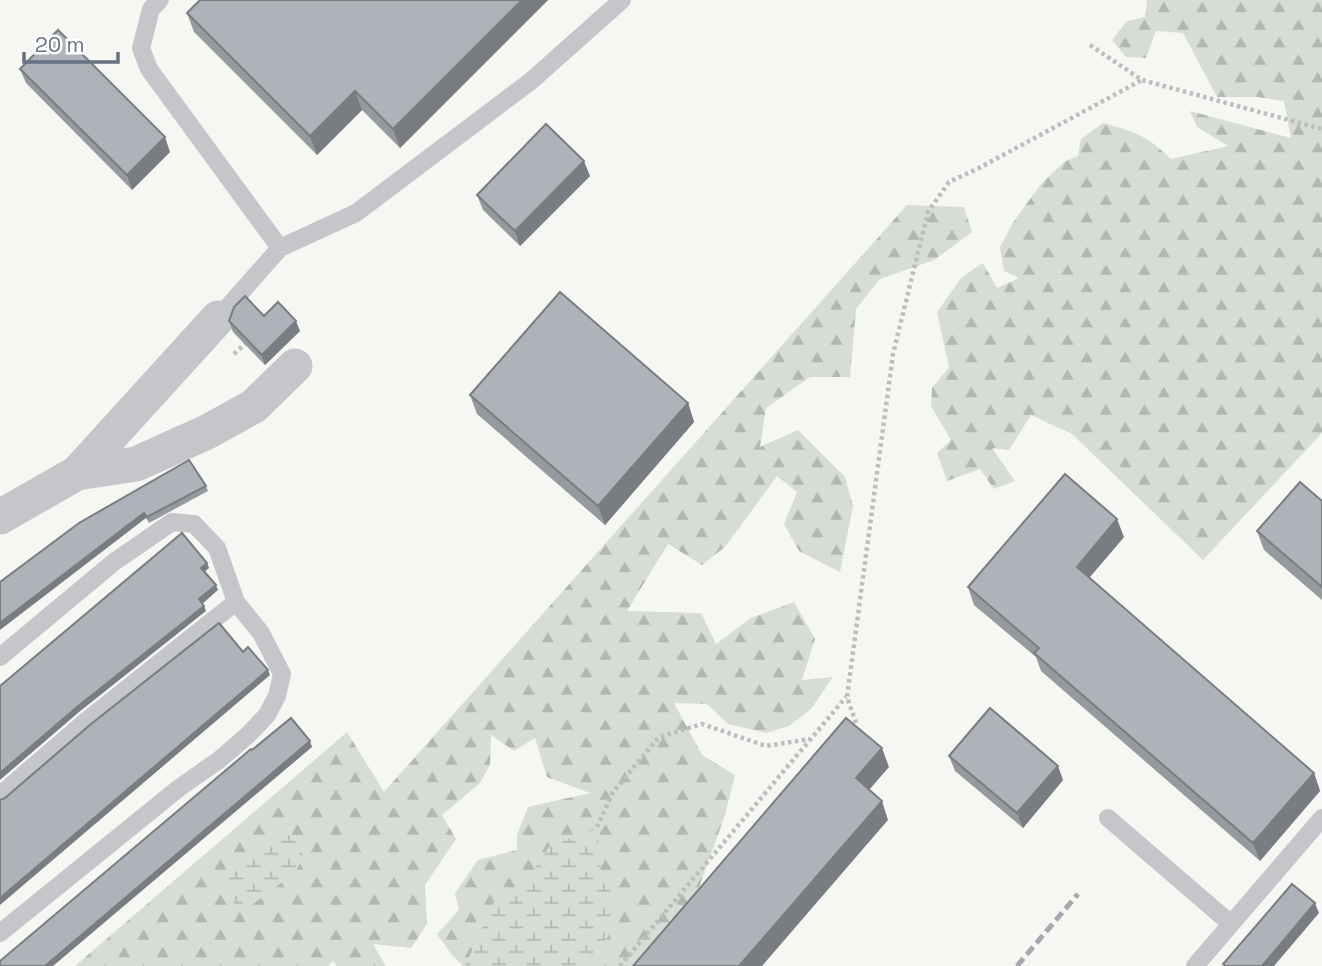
<svg xmlns="http://www.w3.org/2000/svg" width="1322" height="966" font-family="'Space Grotesk',sans-serif">
<style>
.forest{fill:url(#forest-firs)}
.wetland{fill:url(#wetland-marsh)}
.lines{fill:none;stroke-linecap:round;stroke-linejoin:round}
.path{stroke:#bbbdbf;stroke-width:4.5;stroke-dasharray:3.5 3.5;stroke-linecap:butt}
.lane{stroke:#c4c6ca;stroke-width:18}
.street{stroke:#c4c6ca;stroke-width:35}
.rail{stroke:#a4a9af;stroke-width:5;stroke-dasharray:10 5;stroke-linecap:butt}
.wall{fill:#959a9f}
.shaded-wall{fill:#797d82}
.building{fill:#adb3b9;stroke:#797d82;stroke-width:2}
</style>
<defs>
<pattern id="forest-firs" width="22" height="20" patternUnits="userSpaceOnUse" patternTransform="scale(1.75)"><rect width="22" height="20" fill="#d6ddd4"/><path d="M5 1l3.5 6h-7zM16 11l3.5 6h-7z" fill="#b1b8b1"/></pattern>
<pattern id="wetland-marsh" width="20" height="14" patternUnits="userSpaceOnUse" patternTransform="scale(1.75)"><rect width="20" height="14" fill="#d6ddd4"/><path d="M1 5h8M5 5V1M11 12h8M15 12V8" fill="none" stroke="#b1b8b1"/></pattern>
</defs>
<rect width="100%" height="100%" fill="#f6f6f3"/>
<path class="forest" d="M 1147,0 L 1322,0 L 1322,433 L 1203,560 L 1072,434 L 1031,415 L 1009,450 L 992,448 L 1015,481 L 994,489 L 980,469 L 947,481 L 937,453 L 951,440 L 931,406 L 932,388 L 949,367 L 937,312 L 962,277 L 983,263 L 997,288 L 1019,278 L 1004,271 L 1000,247 L 1014,221 L 1041,184 L 1064,162 L 1078,156 L 1081,139 L 1103,123 C 1136,132 1146,135 1171,159 L 1228,146 L 1197,127 L 1190,111 L 1291,138 L 1284,101 L 1257,97 L 1217,97 L 1183,33 L 1156,31 L 1146,58 L 1126,57 L 1112,40 L 1127,21 L 1145,17 Z
M 907,205 L 964,207 L 972,232 L 934,260 L 880,279 L 856,309 L 850,377 L 810,377 L 766,408 L 760,447 L 798,430 L 845,477 L 853,506 L 840,572 L 799,551 L 784,524 L 797,492 L 777,476 L 725,547 L 702,565 L 668,544 L 627,611 L 701,613 L 716,644 L 751,618 L 794,602 L 815,639 L 802,680 L 833,677 L 811,709 L 789,726 L 766,733 L 728,724 L 707,704 L 674,703 L 702,755 L 735,775 L 725,815 L 687,921 L 649,966 L 463,966 L 452,955 L 437,934 L 459,910 L 455,893 L 478,860 L 517,850 L 517,835 L 528,807 L 590,793 L 547,777 L 535,738 L 514,751 L 491,735 L 490,765 L 480,783 L 442,815 L 456,839 L 425,885 L 427,924 L 411,948 L 373,944 L 386,966 L 337,966 L 333,961 L 328,966 L 75,966 L 347,732 L 384,792 Z"/>
<path class="wetland" d="M 597,827 L 600,868 L 614,896 L 608,937 L 583,966 L 465,966 L 495,900 L 523,885 L 549,847 Z
M 284,832 L 298,843 L 303,855 L 296,872 L 253,904 L 236,905 L 227,897 L 226,881 L 268,833 Z"/>
<g class="lines">
<path class="path" d="M 1090,45 L 1142,80 L 1322,129
M 234,354 L 245,344
M 856,723 L 847,697 L 893,354 L 928,212 L 949,182 L 979,168 L 1142,80
M 597,827 L 613,792 L 659,737 L 702,724 L 766,746 L 810,739
M 620,966 L 846,697"/>
<path class="lane" d="M 160,0 L 151,9 L 141,48 L 149,69 L 280,248
M 218,318 L 280,248 L 356,213 L 531,81 L 622,0
M 0,657 L 114,562 L 172,522 L 194,524 L 217,548 L 236,602 L 261,633 L 282,674 L 277,696 L 267,715 L 248,735 L 219,760 L 179,788 L 0,933
M 0,795 L 86,721 L 236,602
M 1108,818 L 1231,924
M 1195,966 L 1322,818"/>
<path class="street" d="M 77,473 L 136,464 L 207,432 L 254,406 L 295,366
M 0,517 L 77,473 L 218,318"/>
<path class="rail" d="M 1017,966 L 1078,894"/>
</g>
<path class="wall" d="M 548,0 L 400,148 L 362,110 L 317,155 L 194,32 L 187,13 Z
M 20,69 L 170,152 L 132,190 L 26,83 Z
M 590,176 L 520,246 L 483,210 L 477,195 Z
M 264,316 L 300,331 L 265,365 L 233,332 L 229,321 Z
M 470,395 L 688,403 L 694,422 L 605,525 L 477,414 Z
M 206,486 L 208,491 L 149,523 L 146,518 L 0,582 Z
M 1322,501 L 1322,600 L 1264,550 L 1257,531 Z
M 1124,537 L 1089,578 L 1314,773 L 1320,791 L 1260,861 L 1041,671 L 1036,657 L 974,605 L 968,587 Z
M 949,756 L 1063,780 L 1023,828 L 955,771 Z"/>
<path class="shaded-wall" d="M 522,0 L 548,0 L 400,148 L 393,129 Z
M 355,91 L 362,110 L 317,155 L 310,136 Z
M 165,137 L 170,152 L 132,190 L 127,175 Z
M 584,161 L 590,176 L 520,246 L 515,231 Z
M 296,321 L 300,331 L 265,365 L 262,355 Z
M 688,403 L 694,422 L 605,525 L 598,506 Z
M 144,513 L 146,518 L 0,630 L 0,623 Z
M 1117,519 L 1124,537 L 1083,585 L 1077,567 Z
M 207,563 L 209,568 L 203,573 L 201,568 Z
M 216,585 L 218,590 L 201,605 L 199,599 Z
M 204,606 L 206,611 L 79,712 L 0,780 L 0,773 L 77,707 Z
M 268,670 L 270,675 L 0,905 L 0,898 Z
M 310,741 L 312,747 L 53,966 L 45,966 Z
M 882,748 L 889,767 L 863,797 L 856,778 Z
M 1058,766 L 1063,780 L 1023,828 L 1017,813 Z
M 1314,773 L 1320,791 L 1260,861 L 1253,843 Z
M 882,801 L 888,820 L 762,966 L 739,966 Z
M 1315,903 L 1319,913 L 1274,966 L 1262,966 Z"/>
<path class="building" d="M 200,0 L 522,0 L 393,129 L 355,91 L 310,136 L 187,13 Z
M 58,30 L 165,137 L 127,175 L 20,69 Z
M 546,124 L 584,161 L 515,231 L 477,195 Z
M 560,292 L 688,403 L 598,506 L 470,395 Z
M 245,296 L 264,316 L 278,302 L 296,321 L 262,355 L 229,321 L 234,307 Z
M 189,460 L 206,486 L 147,517 L 144,513 L 0,623 L 0,582 L 79,523 Z
M 1065,474 L 1117,519 L 1077,567 L 1314,773 L 1253,843 L 1034,653 L 1039,648 L 968,587 Z
M 1300,482 L 1322,501 L 1322,587 L 1257,531 Z
M 182,533 L 207,563 L 201,568 L 216,585 L 199,599 L 204,606 L 77,707 L 0,773 L 0,686 Z
M 219,623 L 243,652 L 248,647 L 268,670 L 0,898 L 0,800 L 5,798 L 91,724 Z
M 990,708 L 1058,766 L 1017,813 L 949,756 Z
M 291,718 L 310,741 L 45,966 L 0,966 L 0,961 L 251,749 L 252,750 Z
M 846,718 L 882,748 L 856,778 L 882,801 L 739,966 L 633,966 Z
M 1292,884 L 1315,903 L 1262,966 L 1226,966 L 1223,964 Z"/>
<path d="M24 52v10h94v-10" fill="none" stroke="#667383" stroke-width="3.5"/>
<text x="35" y="52" font-size="21" fill="#667383" stroke="#ffffff" stroke-width="5" paint-order="stroke">20 m</text>
</svg>
